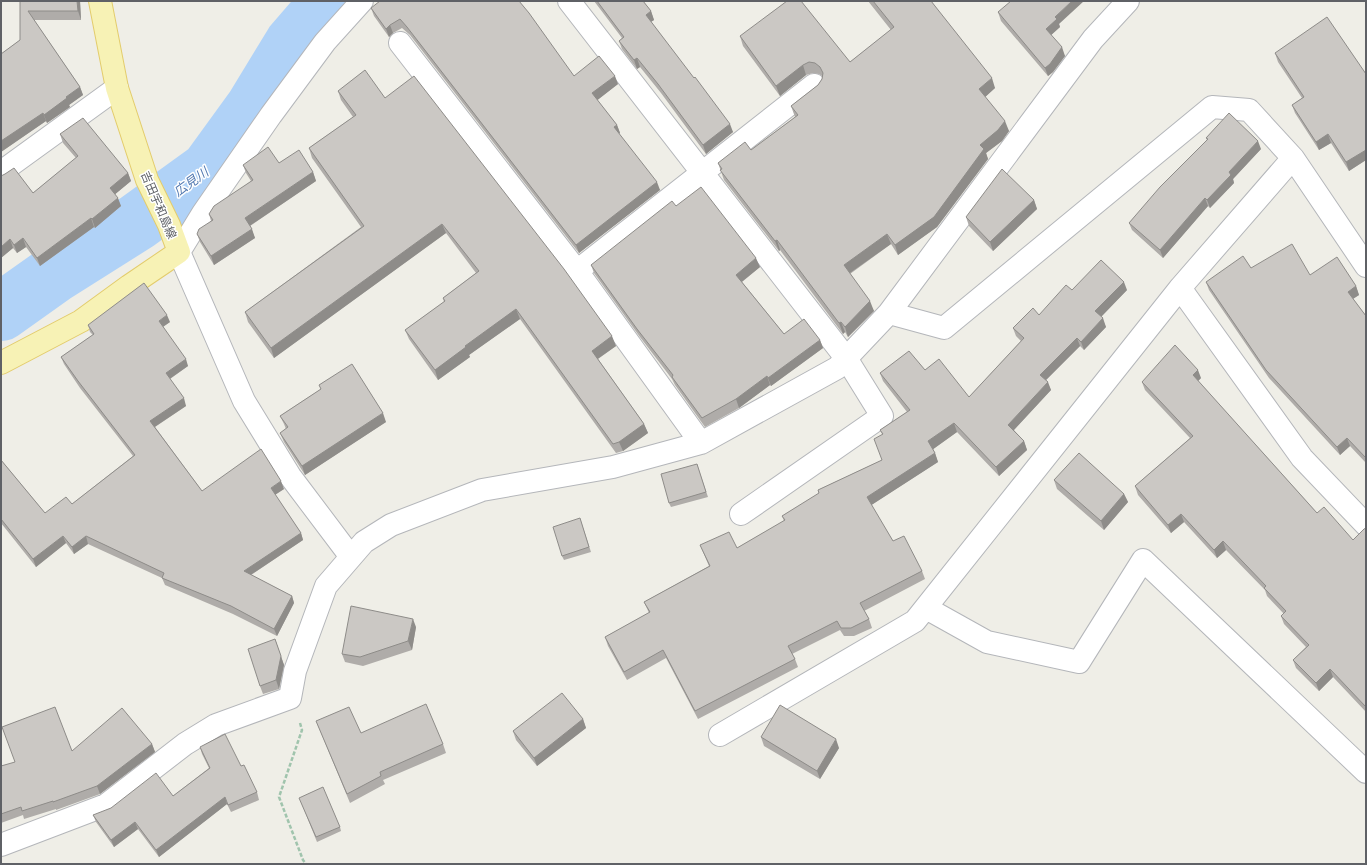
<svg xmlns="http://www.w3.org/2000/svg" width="1367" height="865" font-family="'PT Sans Narrow','Noto Sans JP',sans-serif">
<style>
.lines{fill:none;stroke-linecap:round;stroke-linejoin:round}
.river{stroke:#b0d2f7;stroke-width:58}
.minor-casing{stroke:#b4b6ba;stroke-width:24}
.major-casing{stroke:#e3cc6c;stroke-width:24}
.path{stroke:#a0c4ad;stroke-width:2.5;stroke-dasharray:4 2;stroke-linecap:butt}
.minor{stroke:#fff;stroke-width:22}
.major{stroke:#f7f2b5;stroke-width:22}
.wall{fill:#afaca9}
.shaded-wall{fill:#8e8c89}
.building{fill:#cbc8c4;stroke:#8e8c89}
.labels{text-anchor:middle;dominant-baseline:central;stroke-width:3;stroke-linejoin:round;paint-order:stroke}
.street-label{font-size:12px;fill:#5f6166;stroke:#fff}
.water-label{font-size:13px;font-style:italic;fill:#5178b0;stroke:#fff}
</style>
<rect width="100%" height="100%" fill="#efeee7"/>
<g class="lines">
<path class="river" d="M 1,312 L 53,275 L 137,222 L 209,170 L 254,108 L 293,44 L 330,1"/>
<g class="minor-casing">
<path id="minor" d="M 569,1 L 846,358 L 882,416 L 741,514
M 400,43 L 577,271 L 701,443
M 1,172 L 117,88
M 577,271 L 814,85
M 1180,288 L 1302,458 L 1366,525
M 889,313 L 944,328 L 1212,107 L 1249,110 L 1293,158 L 1366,266
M 351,557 L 290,476 L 244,401 L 179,252 L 203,213 L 271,115 L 325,42 L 362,1
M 926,608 L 987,642 L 1079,662 L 1143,560 L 1366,772
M 720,735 L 915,621 L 1180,288 L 1293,158
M 1,845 L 106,805 L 185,744 L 216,725 L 290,698 L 295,671 L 326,586 L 364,542 L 391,525 L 482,490 L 613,467 L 701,443 L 837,368 L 889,313 L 1093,39 L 1128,1"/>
</g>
<g class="major-casing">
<path id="major" d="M 1,363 L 81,321 L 129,286 L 179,252 L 169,225 L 147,180 L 117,88 L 100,1"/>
</g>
<path class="path" d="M 300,723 L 302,730 L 279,797 L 303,860 L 306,864"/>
<use href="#minor" class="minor"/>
<use href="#major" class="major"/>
</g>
<path class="wall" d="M 20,1 L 80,1 L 81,20 L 34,20 L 80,87 L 83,95 L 69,105 L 70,107 L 47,123 L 46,121 L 1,152 L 1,54 L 20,40 Z
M 594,1 L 643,1 L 651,11 L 654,20 L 651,22 L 733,132 L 706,154 L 661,93 L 640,67 L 637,69 L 622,49 L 619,41 L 622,38 Z
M 868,1 L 931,1 L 995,88 L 985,97 L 1009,131 L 1002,141 L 986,153 L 988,159 L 937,227 L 898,255 L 891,244 L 850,274 L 874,311 L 848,337 L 845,332 L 843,334 L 780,250 L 779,251 L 724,180 L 718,163 L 751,150 L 795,117 L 791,106 L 818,85 L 822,79 L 822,76 L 819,74 L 813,73 L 806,75 L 780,96 L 743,46 L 740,36 L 850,62 L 891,30 Z
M 371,8 L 574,76 L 618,84 L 597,100 L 617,125 L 620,133 L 619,134 L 660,190 L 579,253 L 410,35 L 402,28 L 393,33 L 389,37 L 374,16 Z
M 998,12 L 1059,24 L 1060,27 L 1051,35 L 1065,56 L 1053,72 L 1048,76 L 1001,21 Z
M 1275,53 L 1366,74 L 1366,160 L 1349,171 L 1331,143 L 1319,150 L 1295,113 L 1292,105 L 1302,98 L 1278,62 Z
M 338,91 L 385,98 L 616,346 L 598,359 L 644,424 L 648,433 L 623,451 L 616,453 L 520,319 L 469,355 L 470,357 L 438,380 L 409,339 L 405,330 L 444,302 L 443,298 L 476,273 L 446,233 L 274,358 L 248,322 L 245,312 L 361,227 L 312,158 L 309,148 L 353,117 L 341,100 Z
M 60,134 L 128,173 L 131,181 L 115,194 L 121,206 L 95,228 L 94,227 L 40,266 L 26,247 L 17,253 L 13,248 L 1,258 L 1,176 L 33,193 L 76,158 L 63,143 Z
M 1206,138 L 1261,149 L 1233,179 L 1234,183 L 1210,208 L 1208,206 L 1163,258 L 1132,230 L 1129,223 L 1207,140 Z
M 279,163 L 313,172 L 316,181 L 250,226 L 255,238 L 214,265 L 200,242 L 197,234 L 211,221 L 209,214 L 251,181 L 246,173 L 243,165 Z
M 1034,200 L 1037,209 L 993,251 L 969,226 L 966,217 Z
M 676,206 L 760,267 L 742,282 L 784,334 L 820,340 L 823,348 L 771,386 L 770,385 L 739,408 L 705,427 L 675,385 L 672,379 L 640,337 L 594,273 L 591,265 Z
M 1251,268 L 1310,275 L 1356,286 L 1359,295 L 1353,299 L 1366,316 L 1366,463 L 1350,446 L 1340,455 L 1269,378 L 1209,290 L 1206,282 Z
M 1072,290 L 1127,290 L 1101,317 L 1106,327 L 1084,350 L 1080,346 L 1046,380 L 1051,390 L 1014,430 L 1024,441 L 1027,450 L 999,476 L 957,432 L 933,449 L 935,453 L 938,462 L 871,505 L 893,541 L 922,571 L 925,579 L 864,611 L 869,619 L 872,628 L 854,636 L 844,636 L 840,630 L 792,654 L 795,659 L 798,667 L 698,719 L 666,658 L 627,680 L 608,646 L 605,637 L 649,613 L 644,602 L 709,566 L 700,545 L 737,548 L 784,521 L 782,516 L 819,494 L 818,490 L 882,460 L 882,434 L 880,430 L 907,412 L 883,381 L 880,373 L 925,370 L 969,397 L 1021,341 L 1016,336 L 1013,328 L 1039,315 Z
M 170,322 L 163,327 L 188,366 L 170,379 L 186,406 L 155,427 L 202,491 L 284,489 L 275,495 L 301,533 L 303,540 L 251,575 L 292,596 L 294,603 L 277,636 L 233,614 L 165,585 L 162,578 L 88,544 L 74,554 L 66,543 L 36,567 L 1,523 L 1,460 L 45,513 L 72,504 L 133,456 L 80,388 L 64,364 L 61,357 L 93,335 L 90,332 L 88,325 Z
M 1201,378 L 1198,381 L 1317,513 L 1353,540 L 1366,528 L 1366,712 L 1333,677 L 1319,691 L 1296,668 L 1293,660 L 1306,647 L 1284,624 L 1281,616 L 1284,614 L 1267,596 L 1265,590 L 1226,550 L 1217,558 L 1184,522 L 1171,533 L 1138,495 L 1135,486 L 1190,438 L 1145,390 L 1142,382 Z
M 319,385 L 386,422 L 305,475 L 284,442 L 280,433 L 286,429 L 284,424 L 280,416 L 321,389 Z
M 697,464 L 708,497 L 671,507 L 669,503 Z
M 1054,480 L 1124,494 L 1128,502 L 1104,530 L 1057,489 Z
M 580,518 L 591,552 L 564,560 L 562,556 Z
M 416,627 L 412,650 L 363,666 L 345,662 L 342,654 Z
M 275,639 L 284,665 L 279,689 L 263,694 L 260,686 Z
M 583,719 L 586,728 L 537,766 L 516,740 L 513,731 Z
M 316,721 L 361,733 L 443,744 L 446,753 L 383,780 L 385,784 L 350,803 Z
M 761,737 L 839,748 L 820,779 L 764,746 Z
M 152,744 L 155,752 L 100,794 L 56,810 L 56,809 L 24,819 L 23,815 L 1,823 L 1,766 L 72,751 Z
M 200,747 L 241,766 L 257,792 L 259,800 L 231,812 L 227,804 L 159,857 L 138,829 L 114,847 L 96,822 L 93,815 L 173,796 L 209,768 L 202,754 Z
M 301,802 L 340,827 L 341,831 L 317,842 Z"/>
<path class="shaded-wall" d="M 77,1 L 80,1 L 81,20 L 78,11 Z
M 1072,1 L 1084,1 L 1059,24 L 1060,27 L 1049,37 L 1046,29 L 1055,17 Z
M 651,11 L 654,20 L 649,23 L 646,15 Z
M 390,25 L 393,33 L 389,37 L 386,29 Z
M 1062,47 L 1065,56 L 1053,72 L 1048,76 L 1045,68 Z
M 637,58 L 640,67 L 637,69 L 634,60 Z
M 803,65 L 806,75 L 780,96 L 776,86 Z
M 615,76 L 618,84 L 595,102 L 592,93 Z
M 992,78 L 995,88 L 983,99 L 979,89 Z
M 80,87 L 83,95 L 69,105 L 70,107 L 47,123 L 44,115 L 66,97 Z
M 43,113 L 46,121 L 1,152 L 1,141 Z
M 1005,121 L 1009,131 L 1002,141 L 986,153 L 988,159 L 937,227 L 898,255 L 895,245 L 980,145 Z
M 730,124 L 733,132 L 706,154 L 703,145 Z
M 617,125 L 620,133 L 617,135 L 614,127 Z
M 1328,134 L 1331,143 L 1319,150 L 1316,142 Z
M 1258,141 L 1261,149 L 1233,179 L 1234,183 L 1210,208 L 1207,200 L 1229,172 Z
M 1366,150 L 1366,160 L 1349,171 L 1346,162 Z
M 313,172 L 316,181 L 248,227 L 245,218 Z
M 128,173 L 131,181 L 113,196 L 110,188 Z
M 657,182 L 660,190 L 579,253 L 576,245 Z
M 118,198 L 121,206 L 95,228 L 92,219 Z
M 1205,198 L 1208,206 L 1163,258 L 1160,250 Z
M 1034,200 L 1037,209 L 993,251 L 990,242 Z
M 91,218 L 94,227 L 40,266 L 37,258 Z
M 442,224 L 446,233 L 274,358 L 271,348 Z
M 252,229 L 255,238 L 214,265 L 211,256 Z
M 887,234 L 891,244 L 847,275 L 844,265 Z
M 23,238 L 26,247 L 17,253 L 14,245 Z
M 10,239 L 13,248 L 1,258 L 1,247 Z
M 777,240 L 780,250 L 779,251 L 775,241 Z
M 756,258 L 760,267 L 739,284 L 736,275 Z
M 1124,282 L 1127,290 L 1098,320 L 1095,311 Z
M 1356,286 L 1359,295 L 1351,300 L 1348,292 Z
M 870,301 L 874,311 L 848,337 L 845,327 Z
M 516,309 L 520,319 L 469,355 L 470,357 L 438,380 L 435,370 L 465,346 Z
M 167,315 L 170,322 L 161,328 L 159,321 Z
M 1103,318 L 1106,327 L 1084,350 L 1081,342 Z
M 841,322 L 845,332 L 843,334 L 839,323 Z
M 612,336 L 616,346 L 596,360 L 592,351 Z
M 1077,338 L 1080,346 L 1043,383 L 1040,375 Z
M 820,340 L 823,348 L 771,386 L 768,378 Z
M 186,359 L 188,366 L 168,380 L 166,373 Z
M 1198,370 L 1201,378 L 1196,383 L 1193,375 Z
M 767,376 L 770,385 L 739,408 L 736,399 Z
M 1048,382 L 1051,390 L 1011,433 L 1008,425 Z
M 184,398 L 186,406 L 153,428 L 150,421 Z
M 383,413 L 386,422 L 305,475 L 302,466 Z
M 954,423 L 957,432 L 932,450 L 928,441 Z
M 644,424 L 648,433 L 623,451 L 619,442 Z
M 1347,438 L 1350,446 L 1340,455 L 1337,447 Z
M 1024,441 L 1027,450 L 999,476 L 996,467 Z
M 935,453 L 938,462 L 870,506 L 867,497 Z
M 281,481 L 284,489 L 273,496 L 271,488 Z
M 1124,494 L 1128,502 L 1104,530 L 1101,521 Z
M 1181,514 L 1184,522 L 1171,533 L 1168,525 Z
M 301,533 L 303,540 L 246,578 L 244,571 Z
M 63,536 L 66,543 L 36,567 L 33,559 Z
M 86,536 L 88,544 L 74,554 L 72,547 Z
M 1223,541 L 1226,550 L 1217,558 L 1214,550 Z
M 292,596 L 294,603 L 277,636 L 274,629 Z
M 413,619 L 416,627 L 412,650 L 408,641 Z
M 275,639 L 284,665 L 279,689 L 276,680 Z
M 1330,669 L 1333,677 L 1319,691 L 1316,683 Z
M 583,719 L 586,728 L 537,766 L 534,758 Z
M 836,739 L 839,748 L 820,779 L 817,771 Z
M 152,744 L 155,752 L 100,794 L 97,786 Z
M 225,797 L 227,804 L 159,857 L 156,850 Z
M 135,822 L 138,829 L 114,847 L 111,840 Z"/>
<path class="building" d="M 20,1 L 77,1 L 78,11 L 28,11 L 80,87 L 66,97 L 67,98 L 44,115 L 43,113 L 1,141 L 1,54 L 20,40 Z
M 380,1 L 519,1 L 529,13 L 574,76 L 599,56 L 615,76 L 592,93 L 617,125 L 614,127 L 657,182 L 576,245 L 407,27 L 400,19 L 390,25 L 386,29 L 371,8 Z
M 597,1 L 643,1 L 651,11 L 646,15 L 694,78 L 695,77 L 730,124 L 703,145 L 658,84 L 637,58 L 634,60 L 619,41 L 624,37 Z
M 787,1 L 801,1 L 850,62 L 894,27 L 873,1 L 931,1 L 992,78 L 979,89 L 1005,121 L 998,130 L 980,145 L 984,149 L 934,217 L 895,245 L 887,234 L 844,265 L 870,301 L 845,327 L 841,322 L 839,323 L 777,240 L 775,241 L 720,170 L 722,169 L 718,163 L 745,142 L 751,150 L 798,115 L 791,106 L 818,85 L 822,79 L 823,73 L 820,67 L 815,63 L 809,62 L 803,65 L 776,86 L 740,36 Z
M 1011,1 L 1072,1 L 1055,17 L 1057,19 L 1046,29 L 1062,47 L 1050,64 L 1045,68 L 998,12 Z
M 1327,17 L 1366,74 L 1366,150 L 1346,162 L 1328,134 L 1316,142 L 1292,105 L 1304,97 L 1275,53 Z
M 365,70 L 385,98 L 414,76 L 564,269 L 612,336 L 592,351 L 644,424 L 619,442 L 613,444 L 516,309 L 465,346 L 466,347 L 435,370 L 405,330 L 445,301 L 443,298 L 479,271 L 442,224 L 271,348 L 245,312 L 364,226 L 309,148 L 356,115 L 338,91 Z
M 1229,113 L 1258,141 L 1229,172 L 1231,175 L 1207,200 L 1205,198 L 1160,250 L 1129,223 L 1160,187 L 1208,139 L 1206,138 Z
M 83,118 L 128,173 L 110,188 L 118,198 L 92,219 L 91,218 L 37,258 L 23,238 L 14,245 L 10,239 L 1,247 L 1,176 L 5,174 L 14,168 L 33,193 L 78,156 L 60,134 Z
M 268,147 L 279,163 L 299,150 L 313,172 L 245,218 L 252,229 L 211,256 L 197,234 L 199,229 L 213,220 L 209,214 L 214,206 L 253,180 L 243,165 Z
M 1002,169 L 1034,200 L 990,242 L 966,217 Z
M 701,187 L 756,258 L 736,275 L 784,334 L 804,319 L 820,340 L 768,378 L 767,376 L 736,399 L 702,418 L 672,377 L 673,375 L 637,329 L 591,265 L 672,201 L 676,206 Z
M 1292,244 L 1310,275 L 1337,257 L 1356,286 L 1348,292 L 1366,316 L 1366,458 L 1347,438 L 1337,447 L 1266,370 L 1206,282 L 1243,256 L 1251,268 Z
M 1101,260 L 1124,282 L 1095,311 L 1103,318 L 1081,342 L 1077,338 L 1040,375 L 1048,382 L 1008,425 L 1024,441 L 996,467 L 954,423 L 928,441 L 935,453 L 867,497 L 893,541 L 904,536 L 922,571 L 860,603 L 869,619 L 851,628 L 841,628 L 837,621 L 788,646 L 795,659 L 695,711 L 663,650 L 624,672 L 605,637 L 650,612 L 644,602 L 710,566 L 700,545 L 729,532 L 737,548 L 785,520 L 782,516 L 819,493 L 818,490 L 882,460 L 874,439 L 883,434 L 880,430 L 910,410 L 880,373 L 909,351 L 925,370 L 939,359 L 969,397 L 1024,338 L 1013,328 L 1033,308 L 1039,315 L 1066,285 L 1072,290 Z
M 144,283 L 167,315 L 159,321 L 186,359 L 166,373 L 184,398 L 150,421 L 202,491 L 261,449 L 281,481 L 271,488 L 301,533 L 244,571 L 292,596 L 274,629 L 231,606 L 162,578 L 164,573 L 86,536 L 72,547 L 63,536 L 33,559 L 1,519 L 1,460 L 45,513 L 66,497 L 72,504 L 135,455 L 78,381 L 61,357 L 94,334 L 88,325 Z
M 1175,345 L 1198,370 L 1193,375 L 1317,513 L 1324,507 L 1353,540 L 1364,529 L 1366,528 L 1366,707 L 1330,669 L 1316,683 L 1293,660 L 1309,645 L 1281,616 L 1286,611 L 1264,588 L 1266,586 L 1223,541 L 1214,550 L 1181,514 L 1168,525 L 1135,486 L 1193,436 L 1142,382 Z
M 352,364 L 383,413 L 302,466 L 280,433 L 288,427 L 280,416 L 321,389 L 319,385 Z
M 1079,453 L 1124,494 L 1101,521 L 1054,480 Z
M 697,464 L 706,492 L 669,503 L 661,474 Z
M 580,518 L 589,547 L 562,556 L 553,527 Z
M 351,606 L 413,619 L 408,641 L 360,657 L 342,654 Z
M 275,639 L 281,656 L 276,680 L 260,686 L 248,649 Z
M 562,693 L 583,719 L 534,758 L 513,731 Z
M 426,704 L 443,744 L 380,772 L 381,776 L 347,794 L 316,721 L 349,707 L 361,733 Z
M 780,705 L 836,739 L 817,771 L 761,737 Z
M 55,707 L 72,751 L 122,708 L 152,744 L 97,786 L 53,802 L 53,801 L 22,811 L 21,807 L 1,814 L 1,766 L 15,762 L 2,727 Z
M 225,734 L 241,766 L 244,765 L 257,792 L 228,805 L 225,797 L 156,850 L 135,822 L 111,840 L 93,815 L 111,808 L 156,773 L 173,796 L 210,768 L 200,747 Z
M 323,787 L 340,827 L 316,837 L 299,798 Z"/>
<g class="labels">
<g class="street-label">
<text transform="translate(159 205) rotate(67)">吉田宇和島線</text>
</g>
<g class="water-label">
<text transform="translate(191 182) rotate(-36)">広見川</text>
</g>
</g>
<rect width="1367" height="865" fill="none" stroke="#5f6166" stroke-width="4"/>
</svg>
